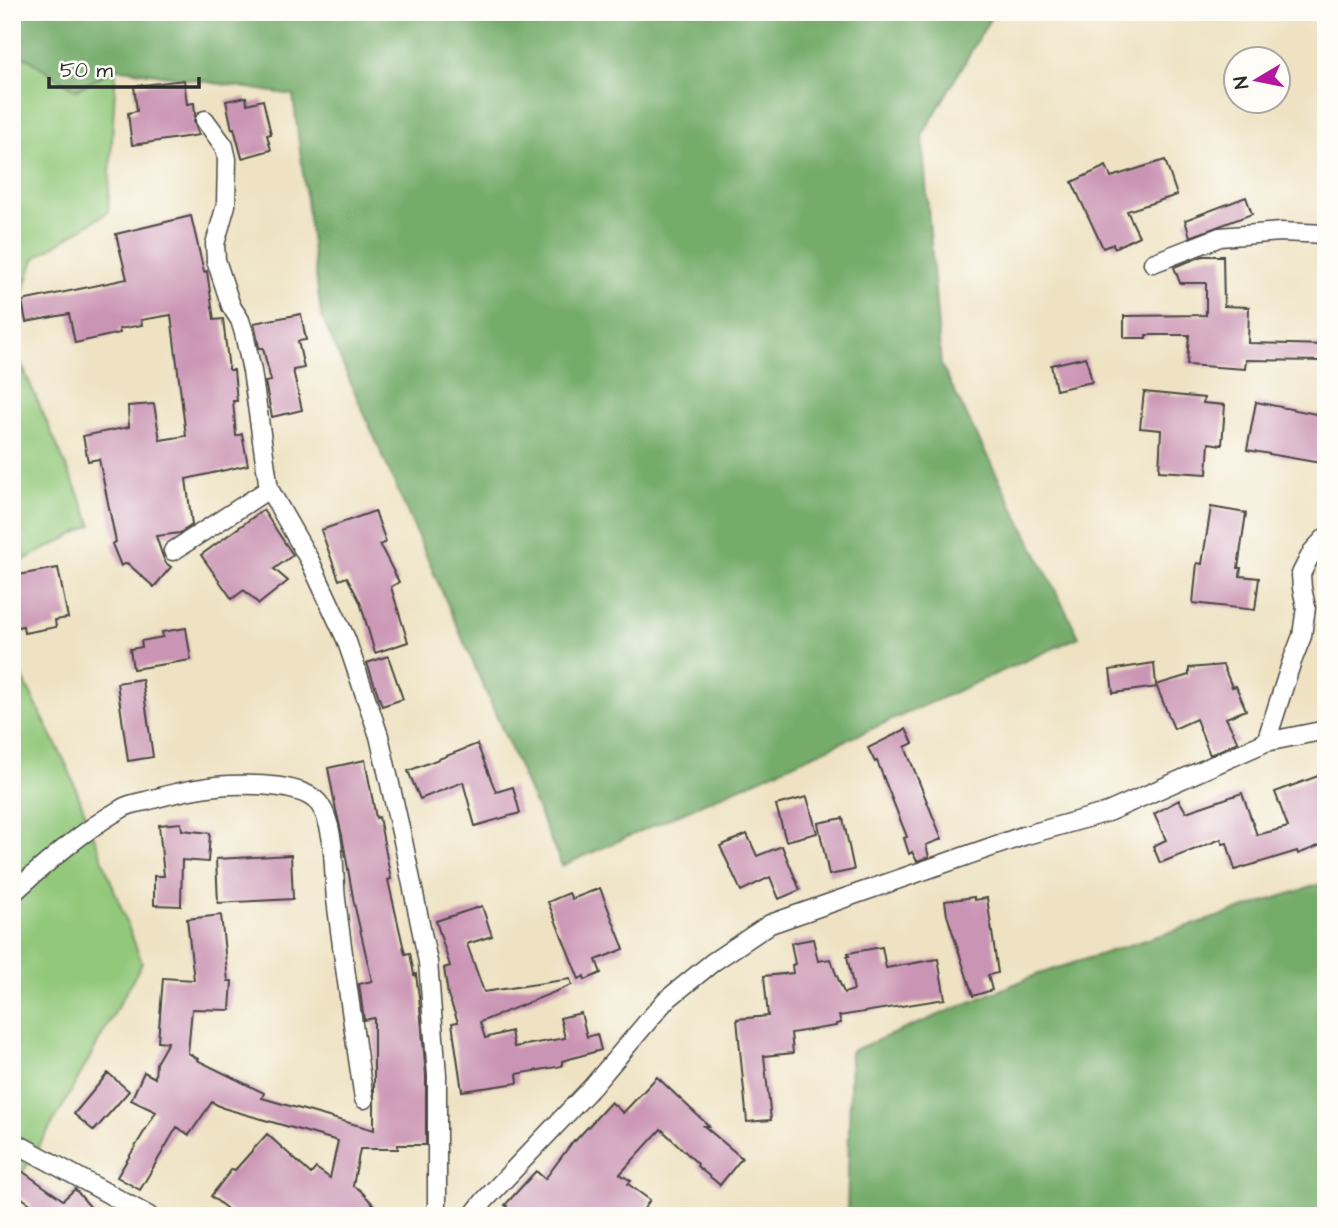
<svg xmlns="http://www.w3.org/2000/svg" width="1338" height="1228" font-family="'Architects Daughter',sans-serif">
<style>
.green{fill:#92c87a;stroke:#5e7a52;stroke-width:2}
.forest{fill:#75ac6a;stroke:#506c4a;stroke-width:2}
.building{fill:#ca94b4}
.lines{fill:none;stroke-linecap:round;stroke-linejoin:round}
.minor-casing{stroke:#484642;stroke-width:21}
.minor{stroke:#fff;stroke-width:18}
</style>
<rect width="100%" height="100%" fill="#fdfcf7"/>
<filter id="ink" filterUnits="userSpaceOnUse"><feTurbulence type="fractalNoise" baseFrequency=".0143" numOctaves="2"/><feDisplacementMap in="SourceGraphic" scale="14" xChannelSelector="R" yChannelSelector="G"/><feConvolveMatrix kernelMatrix="1 2 1 2 8 2 1 2 1" color-interpolation-filters="sRGB"/></filter>
<filter id="wash" filterUnits="userSpaceOnUse"><feTurbulence type="fractalNoise" baseFrequency=".00686" numOctaves="4" result="noise"/><feDisplacementMap in="SourceGraphic" scale="28" xChannelSelector="R" yChannelSelector="G"/><feGaussianBlur stdDeviation="1.57" result="paint"/><feColorMatrix in="noise" values="0 0 0 0 0 0 0 0 0 0 0 0 0 0 0 0 0 1.4 0 .05"/><feComposite in="paint" operator="in"/></filter>
<g filter="url(#wash)">
<rect width="100%" height="100%" fill="#eee2c2"/>
<path class="green" d="M 12,48 L 76,90 L 116,68 L 108,212 L 34,259 L 12,328 Z
M 12,343 L 92,525 L 12,566 Z
M 12,657 L 68,768 L 142,963 L 63,1106 L 12,1190 Z"/>
<path class="forest" d="M 12,12 L 994,12 L 922,136 L 941,365 L 1079,637 L 562,866 L 321,315 L 293,95 L 116,68 L 76,90 L 12,48 Z
M 1326,882 L 1326,1216 L 847,1216 L 851,1051 L 1039,974 Z"/>
<g id="blocks">
<path class="building" d="M 184,80 L 187,104 L 194,103 L 195,114 L 194,122 L 199,135 L 132,145 L 128,113 L 137,111 L 134,86 Z
M 246,97 L 247,104 L 263,100 L 271,134 L 267,135 L 271,150 L 242,158 L 234,128 L 232,129 L 226,101 Z
M 1165,160 L 1177,195 L 1127,211 L 1139,236 L 1115,248 L 1113,244 L 1103,248 L 1072,182 L 1106,166 L 1111,177 Z
M 1246,197 L 1252,214 L 1190,237 L 1185,220 Z
M 191,216 L 204,272 L 207,271 L 214,320 L 223,319 L 229,370 L 234,370 L 237,401 L 233,401 L 236,436 L 242,434 L 248,465 L 186,479 L 192,525 L 180,533 L 156,536 L 163,557 L 166,563 L 171,567 L 154,587 L 127,563 L 121,566 L 112,544 L 116,542 L 99,459 L 88,461 L 83,436 L 129,427 L 128,406 L 154,404 L 160,440 L 186,436 L 171,315 L 141,320 L 142,325 L 119,329 L 120,333 L 75,343 L 69,314 L 26,322 L 22,301 L 127,279 L 116,234 Z
M 1203,256 L 1223,256 L 1224,306 L 1249,307 L 1248,343 L 1326,345 L 1326,361 L 1246,360 L 1245,369 L 1187,365 L 1189,335 L 1146,335 L 1146,338 L 1124,338 L 1124,316 L 1206,315 L 1206,283 L 1180,283 L 1174,267 Z
M 301,314 L 306,340 L 298,341 L 304,368 L 293,370 L 302,410 L 272,417 L 265,382 L 271,381 L 263,348 L 259,348 L 254,323 Z
M 1086,357 L 1092,382 L 1056,390 L 1051,365 Z
M 1144,392 L 1204,398 L 1203,403 L 1225,405 L 1222,445 L 1209,443 L 1207,474 L 1159,471 L 1161,430 L 1140,428 Z
M 1256,402 L 1326,416 L 1326,464 L 1247,450 Z
M 1211,507 L 1246,513 L 1238,568 L 1241,568 L 1240,576 L 1259,578 L 1255,610 L 1193,603 L 1197,563 L 1202,564 Z
M 263,510 L 293,555 L 274,569 L 288,581 L 259,604 L 244,590 L 232,599 L 201,555 Z
M 375,511 L 386,542 L 380,545 L 399,582 L 391,587 L 408,642 L 375,653 L 360,602 L 347,577 L 339,580 L 321,530 Z
M 58,568 L 68,618 L 55,620 L 56,627 L 24,633 L 23,626 L 12,628 L 12,576 Z
M 186,628 L 191,660 L 133,669 L 130,649 L 142,647 L 141,641 L 163,637 L 162,632 Z
M 388,656 L 403,699 L 382,706 L 367,663 Z
M 1154,663 L 1156,685 L 1189,675 L 1189,668 L 1223,665 L 1232,687 L 1236,686 L 1246,710 L 1226,718 L 1238,742 L 1210,755 L 1196,719 L 1174,729 L 1157,687 L 1113,693 L 1110,670 Z
M 142,679 L 153,757 L 128,761 L 117,683 Z
M 906,729 L 913,743 L 905,747 L 942,839 L 926,845 L 929,857 L 917,861 L 912,852 L 909,854 L 904,838 L 907,837 L 877,761 L 875,762 L 868,748 Z
M 477,744 L 496,792 L 513,787 L 520,813 L 475,826 L 463,782 L 420,799 L 408,771 Z
M 365,760 L 376,818 L 379,817 L 391,879 L 388,880 L 405,954 L 410,953 L 414,975 L 416,974 L 419,997 L 426,1075 L 426,1145 L 398,1145 L 398,1149 L 360,1149 L 353,1186 L 360,1190 L 384,1216 L 236,1216 L 211,1196 L 232,1169 L 235,1170 L 267,1134 L 311,1174 L 316,1168 L 330,1178 L 338,1141 L 223,1108 L 212,1102 L 189,1135 L 177,1127 L 140,1190 L 117,1177 L 156,1112 L 131,1100 L 144,1072 L 155,1078 L 156,1063 L 168,1042 L 158,1041 L 163,978 L 194,980 L 187,919 L 221,915 L 228,981 L 232,981 L 230,1010 L 192,1009 L 188,1053 L 198,1059 L 197,1060 L 264,1093 L 262,1098 L 374,1130 L 374,1018 L 364,1020 L 359,984 L 372,981 L 354,903 L 342,835 L 336,810 L 328,768 Z
M 1326,773 L 1326,843 L 1298,854 L 1297,851 L 1235,870 L 1227,843 L 1223,844 L 1221,839 L 1160,863 L 1153,846 L 1166,840 L 1154,814 L 1179,800 L 1186,812 L 1242,793 L 1257,835 L 1288,827 L 1275,792 Z
M 807,797 L 817,833 L 786,841 L 776,805 Z
M 843,818 L 854,870 L 829,875 L 818,823 Z
M 181,823 L 182,830 L 210,833 L 208,862 L 182,860 L 181,906 L 154,905 L 154,876 L 164,876 L 159,825 Z
M 747,834 L 757,856 L 782,846 L 800,890 L 779,899 L 770,877 L 741,891 L 720,846 Z
M 291,855 L 293,899 L 218,903 L 216,859 Z
M 600,888 L 624,949 L 596,960 L 601,973 L 585,980 L 584,976 L 579,979 L 548,902 L 569,893 L 572,899 Z
M 974,897 L 974,900 L 987,898 L 998,973 L 988,975 L 992,990 L 973,996 L 947,915 L 945,901 Z
M 482,906 L 492,936 L 467,944 L 484,992 L 570,979 L 572,985 L 480,1022 L 485,1038 L 511,1031 L 514,1047 L 565,1038 L 560,1018 L 581,1013 L 587,1037 L 597,1034 L 601,1050 L 562,1061 L 562,1066 L 517,1074 L 518,1083 L 462,1091 L 452,1023 L 458,1022 L 448,995 L 444,968 L 450,966 L 436,921 Z
M 813,939 L 818,961 L 830,959 L 844,993 L 854,990 L 847,956 L 849,956 L 848,953 L 882,947 L 886,968 L 938,959 L 945,999 L 839,1016 L 841,1023 L 836,1024 L 836,1026 L 791,1033 L 793,1053 L 764,1056 L 771,1120 L 747,1122 L 737,1019 L 768,1016 L 764,976 L 793,973 L 792,965 L 795,964 L 791,943 Z
M 108,1073 L 129,1091 L 94,1131 L 74,1114 Z
M 657,1077 L 709,1126 L 704,1126 L 742,1158 L 720,1185 L 697,1166 L 698,1164 L 661,1129 L 620,1174 L 631,1181 L 628,1184 L 650,1200 L 639,1216 L 499,1216 L 507,1206 L 505,1205 L 536,1171 L 545,1179 L 574,1140 L 575,1141 L 611,1102 L 623,1113 Z
M 12,1164 L 63,1200 L 75,1189 L 98,1216 L 26,1216 L 32,1205 L 12,1191 Z"/>
</g>
</g>
<g filter="url(#ink)">
<use href="#blocks" fill-opacity="0" stroke="#484642" stroke-width="2"/>
<g class="lines">
<g class="minor-casing">
<path id="minor" d="M 205,120 L 224,146 L 227,159 L 226,205 L 215,244 L 216,260 L 231,306 L 240,320 L 244,333 L 252,371 L 269,489 L 310,561 L 346,639 L 379,736 L 403,841 L 428,962 L 437,1075 L 437,1216
M 1153,263 L 1220,237 L 1281,232 L 1326,234
M 173,551 L 269,489
M 1266,742 L 1291,664 L 1302,636 L 1306,607 L 1302,588 L 1301,574 L 1312,552 L 1326,537
M 12,894 C 46,863 81,832 121,809 C 128,804 138,803 146,801 C 170,794 205,786 230,785 C 253,784 306,784 320,805 C 336,828 333,871 336,899 C 344,965 354,1032 364,1099
M 12,1141 L 149,1216
M 472,1216 L 484,1201 L 592,1087 L 665,1001 L 713,962 L 770,924 L 1023,836 L 1108,812 L 1266,742 L 1326,730"/>
</g>
<use href="#minor" class="minor"/>
</g>
</g>
<rect width="1338" height="1228" fill="none" stroke="#fdfcf7" stroke-width="42"/>
<g transform="translate(1257 80) rotate(260)"><circle r="33" fill="#fdfcf7" stroke="#a9a8a5" stroke-width="2"/>
<path d="M0-5L12 26L0 18L-12 26Z" fill="#b5179e"/>
<text y="-10" font-size="19" font-weight="bold" text-anchor="middle" fill="#2b2b2b">N</text>
</g>
<path d="M49 77v10h150v-10" fill="none" stroke="#2b2b2b" stroke-width="3.5"/>
<text x="60" y="77" font-size="21" fill="#2b2b2b" stroke="#fdfcf7" stroke-width="5" paint-order="stroke">50 m</text>
</svg>
